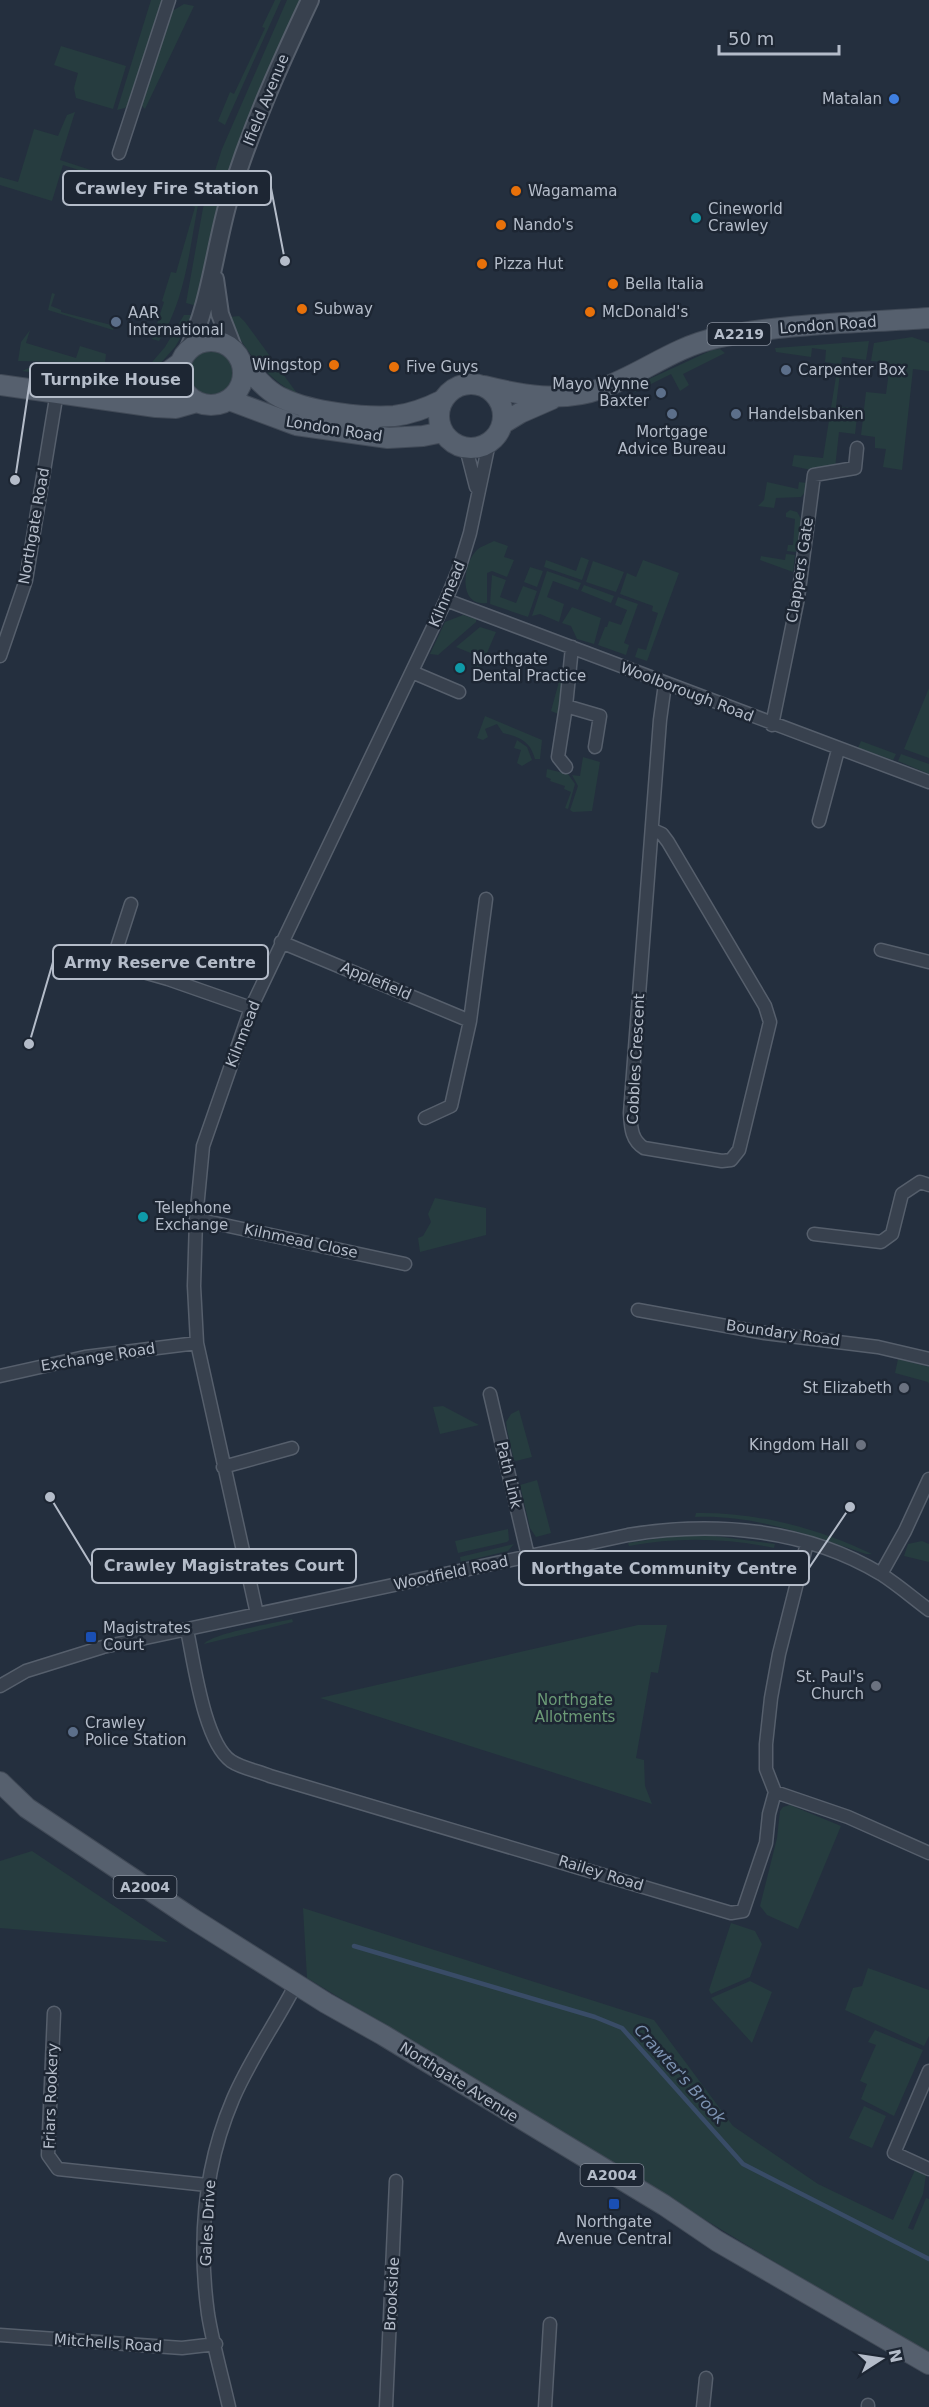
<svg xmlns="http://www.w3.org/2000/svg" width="929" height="2407" font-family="'DejaVu Sans',sans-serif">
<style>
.green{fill:#263c3f}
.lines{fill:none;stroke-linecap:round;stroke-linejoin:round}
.stream{stroke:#394c67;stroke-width:4.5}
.minor-casing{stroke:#565f6c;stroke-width:15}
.tertiary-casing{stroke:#565f6c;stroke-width:20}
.primary-casing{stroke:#414a57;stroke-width:22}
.minor{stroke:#38414e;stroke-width:12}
.tertiary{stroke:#38414e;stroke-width:16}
.primary{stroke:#56606e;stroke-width:20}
.shop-dot{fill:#3f7fe0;stroke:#1d2633;stroke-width:2}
.food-dot{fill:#e8710a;stroke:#1d2633;stroke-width:2}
.culture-dot{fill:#0f9aa8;stroke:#1d2633;stroke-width:2}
.service-dot{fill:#5c6f8a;stroke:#1d2633;stroke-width:2}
.worship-dot{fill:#6b7280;stroke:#1d2633;stroke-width:2}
.transit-dot{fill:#1a4fb4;stroke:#1d2633;stroke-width:2}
.labels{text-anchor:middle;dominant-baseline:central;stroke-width:5;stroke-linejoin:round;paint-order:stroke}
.shield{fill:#1d2633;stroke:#878f9c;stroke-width:1.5}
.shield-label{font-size:14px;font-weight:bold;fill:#b4bcc9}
.poi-label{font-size:15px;fill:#b4bcc9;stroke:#1d2633;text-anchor:start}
.street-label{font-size:15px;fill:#b4bcc9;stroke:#1d2633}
.park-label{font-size:15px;fill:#6b9a76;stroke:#1d2633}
.water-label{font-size:16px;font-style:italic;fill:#7c92b1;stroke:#1d2633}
.leader{fill:none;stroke:#b4bcc9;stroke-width:2}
.callout-dot{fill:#b4bcc9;stroke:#1d2633;stroke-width:2}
.callout{fill:#1d2633;stroke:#b4bcc9;stroke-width:2}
.callout-label{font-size:16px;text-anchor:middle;font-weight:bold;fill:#b4bcc9}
</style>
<rect width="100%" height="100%" fill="#242f3e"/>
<path class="green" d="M 151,0 L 162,0 L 132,101 L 125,108 L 117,110 Z
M 275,0 L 281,0 L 225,125 L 218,121 L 230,92 L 234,94 L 265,28 L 262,27 Z
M 287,0 L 303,0 L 197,306 L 186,303 L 203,208 L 222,149 Z
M 184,4 L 194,6 L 145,109 L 140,104 L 169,13 Z
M 61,46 L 126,66 L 113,109 L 76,98 L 74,88 L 78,73 L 54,65 Z
M 75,112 L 60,160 L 198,205 C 189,252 185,301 159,341 L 152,339 L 164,302 L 162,301 L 171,272 L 176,273 L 195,207 L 63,165 L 52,201 L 0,185 L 0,177 L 18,182 L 34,129 L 58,136 L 67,115 Z
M 52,293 L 55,294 L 51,306 L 61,310 L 61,312 L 115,326 L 113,330 L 48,310 Z
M 184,315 L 194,315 L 175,347 L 150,375 L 147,372 L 147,368 L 165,347 Z
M 239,316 L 245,322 L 299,396 C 269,379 242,351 230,317 Z
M 30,330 L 26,343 L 76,358 L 80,346 L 106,354 L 105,363 L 18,361 L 21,342 Z
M 912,337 L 929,343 L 929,371 L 913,369 L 902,470 L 883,467 L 886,449 L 875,448 L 875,437 L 861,435 L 866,392 L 886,394 L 890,363 L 871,361 L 874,343 Z
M 869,341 L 866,360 L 842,357 L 836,406 L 858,409 L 855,434 L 839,432 L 835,468 L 816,471 L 792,466 L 794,455 L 823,458 L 838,364 L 825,362 L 826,350 L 812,348 L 811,357 L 776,352 L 775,348 Z
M188 373a24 24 0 1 1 48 0a24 24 0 1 1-48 0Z
M 720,349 L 725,353 L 683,374 L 689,385 L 680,391 L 671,374 L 635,392 L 632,387 L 712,350 Z
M 29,368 L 76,369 L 76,378 L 22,371 Z
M 767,482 L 798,489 L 799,482 L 807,483 L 806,491 L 801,497 L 776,498 L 774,508 L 758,506 L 764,500 Z
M 790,510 L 797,512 C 806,524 799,538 796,552 L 787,551 L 788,545 L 793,545 L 795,519 L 786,517 L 786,513 Z
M 494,541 L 508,546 L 504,557 L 514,560 L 507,577 L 492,571 L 487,573 L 487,603 C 456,607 464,561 477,550 C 481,546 489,544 494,541 Z
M 786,554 L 795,555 L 793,572 L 760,560 L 761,556 L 785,560 Z
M 581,557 L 589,560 L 582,580 L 544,567 L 546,560 L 576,571 Z
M 643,560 L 679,573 L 647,661 L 635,657 L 638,648 L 646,650 L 658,613 L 652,611 L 653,606 L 620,594 L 627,573 L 636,577 Z
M 593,561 L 624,572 L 616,592 L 586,582 Z
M 530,567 L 543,571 L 537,587 L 524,582 Z
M 547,571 L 581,583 L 578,590 L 553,581 L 547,597 L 564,604 L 559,622 L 540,614 L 532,616 Z
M 492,575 L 506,580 L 500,597 L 516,603 L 523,586 L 537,591 L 528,617 L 490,604 Z
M 584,585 L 614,596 L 611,603 L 581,591 Z
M 618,597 L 638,604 L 624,643 L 629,645 L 626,655 L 598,645 L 605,627 L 607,627 L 609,621 L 621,625 L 627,610 L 615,605 Z
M 572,607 L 601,618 L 594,644 L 577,639 L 571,626 L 562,623 Z
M 463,615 L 476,619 L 476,622 L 438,655 L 430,654 L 445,622 Z
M 480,627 L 496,632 L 480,669 L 471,666 L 473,654 L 456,647 Z
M 566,656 L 561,715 L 551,711 Z
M 929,688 L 929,758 L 904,749 Z
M 485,716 L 542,740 L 540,759 L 535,759 C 530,741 520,737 503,733 L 497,724 L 485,729 L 488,737 L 483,740 L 477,738 Z
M 517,740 L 527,747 L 532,760 L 522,766 L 517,763 L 521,750 L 514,748 Z
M 861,741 L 896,754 L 893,760 L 858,748 Z
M 901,754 L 929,764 L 929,774 L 898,761 Z
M 583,757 L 600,762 L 592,811 L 573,812 L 570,810 L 578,786 L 572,775 L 580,776 Z
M 547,769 L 568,774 L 575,784 L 568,809 L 565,808 L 571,792 L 564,789 L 565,786 L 550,781 L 551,779 L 546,777 Z
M 435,1198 L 486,1208 L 486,1235 L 420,1252 L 418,1238 L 423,1236 L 431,1222 L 428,1214 Z
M 898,1359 L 929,1367 L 929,1384 L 928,1382 L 895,1373 Z
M 443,1406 L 479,1425 L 440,1434 L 433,1407 Z
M 519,1410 L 532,1457 L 516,1461 L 514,1460 L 507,1430 L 506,1422 L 511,1414 Z
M 537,1480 L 551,1533 L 536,1537 L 530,1528 L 520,1485 Z
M 696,1513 C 756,1512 818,1528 872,1554 L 866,1554 C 809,1535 756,1515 695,1517 Z
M 508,1529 L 509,1540 L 507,1542 L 458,1553 L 455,1541 Z
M 674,1536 L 714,1536 L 775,1544 L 774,1548 C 726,1538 677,1537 629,1546 L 628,1543 Z
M 922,1541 L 929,1544 L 929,1562 L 904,1556 L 908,1544 Z
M 514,1544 L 508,1551 L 461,1562 L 460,1557 Z
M 292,1619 L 293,1622 L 204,1644 C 212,1633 276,1623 292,1619 Z
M 638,1625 L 667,1625 L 658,1673 L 651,1672 L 636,1758 L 644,1760 L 645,1786 L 652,1804 L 320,1698 Z
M 790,1805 L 841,1826 L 798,1929 L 767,1915 L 760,1906 L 777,1838 L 780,1811 L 783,1807 Z
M 32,1851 L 168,1942 L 0,1928 L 0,1861 Z
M 303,1908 L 654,2020 L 733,2126 L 818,2184 L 893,2220 L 915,2170 L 926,2175 L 923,2194 L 908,2228 L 913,2230 L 926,2198 L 929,2199 L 929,2354 L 872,2321 L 307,1978 Z
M 731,1923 L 755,1931 L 762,1944 L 750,1977 L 711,1994 L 709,1990 Z
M 868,1968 L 929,1990 L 929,2036 L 924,2046 L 845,2010 L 853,1988 L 862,1986 Z
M 750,1981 L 772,1992 L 752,2043 L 711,1998 Z
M 875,2030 L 923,2050 L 894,2116 L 861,2099 L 867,2084 L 860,2081 L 876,2045 L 868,2042 Z
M 864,2106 L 886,2116 L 872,2148 L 849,2138 Z"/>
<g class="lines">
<path class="stream" d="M 354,1946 L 595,2017 L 622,2028 L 743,2164 L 929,2259"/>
<g class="minor-casing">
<path id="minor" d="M 119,153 L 169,0
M 466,448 L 476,487
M 446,600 L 929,782
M 0,656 L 26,580 L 57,392
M 412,672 L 459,692
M 566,706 L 600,716 L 595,747
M 772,725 L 798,598 L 814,475 L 855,468 L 857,448
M 566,767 L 558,757 L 566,706 L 572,647
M 819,821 L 838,750
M 653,830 L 662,834 L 668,842 L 765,1006 L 770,1022 L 739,1150 L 731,1160 L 722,1161 L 644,1148 C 631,1140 631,1127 630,1113 L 660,720 L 665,684
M 131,904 L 112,963 L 168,979 L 251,1008
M 281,942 L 470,1021
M 881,950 L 929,962
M 425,1118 L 451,1106 L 470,1021 L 486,899
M 196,1219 L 405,1264
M 814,1234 L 881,1242 L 892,1234 L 902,1194 L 920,1182 L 929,1185
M 638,1310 L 765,1333 L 878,1347 L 929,1359
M 0,1376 L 85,1357 L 197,1343
M 490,1394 L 528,1556
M 223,1467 L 292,1448
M 881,1574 L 905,1531 L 929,1479
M 257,1614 L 197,1343 L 194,1286 L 196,1219 L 203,1146 L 251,1008 L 446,600 L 460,566 L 470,533 L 489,443
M 187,1630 C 194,1662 204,1742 231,1761 C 241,1768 258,1771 270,1776 L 731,1913 L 743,1911 L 766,1843 L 769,1814 L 775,1792 L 766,1769 L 766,1744 L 771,1698 L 779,1654 L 807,1543
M 0,1686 L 26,1671 L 103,1647 L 628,1535 C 713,1521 805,1528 881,1574 C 898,1585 913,1598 929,1610
M 775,1792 L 848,1817 L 929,1853
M 54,2013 L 48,2155 L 58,2169 L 207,2185
M 929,2071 L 894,2153 L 929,2169
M 0,2335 L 182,2348 L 216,2344
M 229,2407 C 222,2376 213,2345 208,2314 C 198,2241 204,2167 233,2099 C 250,2059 276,2023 296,1984
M 386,2407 L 396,2181
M 545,2407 L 550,2324
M 703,2407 L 706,2378
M 868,2407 L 868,2405"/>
</g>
<g class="tertiary-casing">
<path id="tertiary" d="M 215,279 L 220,314 L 234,350
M 187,352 C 210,304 214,253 228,203 C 249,132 279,66 310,0"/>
</g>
<g class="primary-casing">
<path id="primary" d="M179 373a32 32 0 1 1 64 0a32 32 0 1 1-64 0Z
M 242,363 C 255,376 267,392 284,399 C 312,412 364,418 394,416 C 412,414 427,408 443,400
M439 416a32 32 0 1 1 64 0a32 32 0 1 1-64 0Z
M 0,385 L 156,407 L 176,408 L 197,402
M 484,386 C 520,395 563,403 600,389 C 640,375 674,347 716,338 C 786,323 858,323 929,318
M 113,400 L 149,386 L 180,363
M 229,400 L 296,425 L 388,438 L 423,436 L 443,432
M 502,424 L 520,413 L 552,399
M 0,1782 L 27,1808 L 193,1919 L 326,2003 L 383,2035 L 664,2205 L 717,2241 L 929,2364"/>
</g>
<use href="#minor" class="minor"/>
<use href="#tertiary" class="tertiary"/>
<use href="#primary" class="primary"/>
</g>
<circle class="shop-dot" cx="894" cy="99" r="6"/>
<g class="food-dot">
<circle cx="516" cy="191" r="6"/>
<circle cx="501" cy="225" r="6"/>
<circle cx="482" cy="264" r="6"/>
<circle cx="613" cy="284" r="6"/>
<circle cx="302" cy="309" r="6"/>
<circle cx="590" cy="312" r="6"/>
<circle cx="334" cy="365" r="6"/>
<circle cx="394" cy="367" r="6"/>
</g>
<g class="culture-dot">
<circle cx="696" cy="218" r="6"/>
<circle cx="460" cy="668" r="6"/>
<circle cx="143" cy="1217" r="6"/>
</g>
<g class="service-dot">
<circle cx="116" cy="322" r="6"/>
<circle cx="786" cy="370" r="6"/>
<circle cx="661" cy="393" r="6"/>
<circle cx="672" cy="414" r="6"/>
<circle cx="736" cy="414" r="6"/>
<circle cx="73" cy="1732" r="6"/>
</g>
<g class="worship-dot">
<circle cx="904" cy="1388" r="6"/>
<circle cx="861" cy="1445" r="6"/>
<circle cx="876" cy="1686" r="6"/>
</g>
<g class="transit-dot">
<rect x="85" y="1631" width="12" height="12" rx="3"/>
<rect x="608" y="2198" width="12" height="12" rx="3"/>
</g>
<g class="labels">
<g class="shield">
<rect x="707.5" y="323" width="63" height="22" rx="4.5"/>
<rect x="113.5" y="1876" width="63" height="22" rx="4.5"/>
<rect x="580.5" y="2164" width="63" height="22" rx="4.5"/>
</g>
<g class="shield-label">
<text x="739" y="334">A2219</text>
<text x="145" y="1887">A2004</text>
<text x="612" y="2175">A2004</text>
</g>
<g class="poi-label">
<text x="882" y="99" text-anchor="end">Matalan</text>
<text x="528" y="191">Wagamama</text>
<text x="708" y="209">Cineworld<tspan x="708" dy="17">Crawley</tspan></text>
<text x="513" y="225">Nando's</text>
<text x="494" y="264">Pizza Hut</text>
<text x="625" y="284">Bella Italia</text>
<text x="314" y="309">Subway</text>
<text x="602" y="312">McDonald's</text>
<text x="128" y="313">AAR<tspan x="128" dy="17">International</tspan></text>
<text x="322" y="365" text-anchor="end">Wingstop</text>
<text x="406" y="367">Five Guys</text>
<text x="798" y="370">Carpenter Box</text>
<text x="649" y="384" text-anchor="end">Mayo Wynne<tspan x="649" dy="17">Baxter</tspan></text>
<text x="748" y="414">Handelsbanken</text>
<text x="672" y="432" text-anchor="middle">Mortgage<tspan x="672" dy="17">Advice Bureau</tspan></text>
<text x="472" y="659">Northgate<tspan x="472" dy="17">Dental Practice</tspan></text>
<text x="155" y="1208">Telephone<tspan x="155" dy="17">Exchange</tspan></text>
<text x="892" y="1388" text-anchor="end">St Elizabeth</text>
<text x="849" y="1445" text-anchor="end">Kingdom Hall</text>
<text x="103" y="1628">Magistrates<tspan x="103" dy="17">Court</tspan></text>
<text x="864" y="1677" text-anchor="end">St. Paul's<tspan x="864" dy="17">Church</tspan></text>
<text x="85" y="1723">Crawley<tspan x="85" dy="17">Police Station</tspan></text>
<text x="614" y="2222" text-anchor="middle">Northgate<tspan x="614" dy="17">Avenue Central</tspan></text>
</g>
<g class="street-label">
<text transform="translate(266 100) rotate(-68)">Ifield Avenue</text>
<text transform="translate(828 325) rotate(-4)">London Road</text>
<text transform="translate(334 429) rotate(9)">London Road</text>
<text transform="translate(34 526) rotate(-80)">Northgate Road</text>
<text transform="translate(800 570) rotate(-81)">Clappers Gate</text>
<text transform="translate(447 594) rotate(-67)">Kilnmead</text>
<text transform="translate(687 692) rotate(21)">Woolborough Road</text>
<text transform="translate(376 981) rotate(23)">Applefield</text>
<text transform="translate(243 1034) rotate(-69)">Kilnmead</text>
<text transform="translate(636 1059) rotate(-87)">Cobbles Crescent</text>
<text transform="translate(301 1241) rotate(12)">Kilnmead Close</text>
<text transform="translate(783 1333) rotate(8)">Boundary Road</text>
<text transform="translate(98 1357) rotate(-9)">Exchange Road</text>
<text transform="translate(509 1475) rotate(77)">Path Link</text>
<text transform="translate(451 1573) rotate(-12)">Woodfield Road</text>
<text transform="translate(601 1873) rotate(17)">Railey Road</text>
<text transform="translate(459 2082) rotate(32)">Northgate Avenue</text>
<text transform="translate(51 2096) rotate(-88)">Friars Rookery</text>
<text transform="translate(208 2223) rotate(-87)">Gales Drive</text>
<text transform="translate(392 2294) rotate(-87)">Brookside</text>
<text transform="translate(108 2343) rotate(4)">Mitchells Road</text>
</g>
<g class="park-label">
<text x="575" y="1700">Northgate<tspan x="575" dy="17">Allotments</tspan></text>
</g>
<g class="water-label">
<text transform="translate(680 2074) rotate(48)">Crawter's Brook</text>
</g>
</g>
<path class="leader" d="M285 261L271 188M15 480L30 380M29 1044L53 962M50 1497L92 1566M850 1507L809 1568"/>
<g class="callout-dot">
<circle cx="285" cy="261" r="6"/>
<circle cx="15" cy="480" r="6"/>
<circle cx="29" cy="1044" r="6"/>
<circle cx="50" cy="1497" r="6"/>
<circle cx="850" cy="1507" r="6"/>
</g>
<g class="callout">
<rect x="63" y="171" width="208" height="34" rx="6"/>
<rect x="30" y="363" width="163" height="34" rx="6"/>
<rect x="53" y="945" width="215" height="34" rx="6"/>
<rect x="92" y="1549" width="264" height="34" rx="6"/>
<rect x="519" y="1551" width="290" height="34" rx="6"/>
</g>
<g class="callout-label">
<text x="167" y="194">Crawley Fire Station</text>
<text x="111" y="385">Turnpike House</text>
<text x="160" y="968">Army Reserve Centre</text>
<text x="224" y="1571">Crawley Magistrates Court</text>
<text x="664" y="1574">Northgate Community Centre</text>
</g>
<g transform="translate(881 2359) rotate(78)" stroke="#1d2633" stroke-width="4.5" paint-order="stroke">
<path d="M0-4.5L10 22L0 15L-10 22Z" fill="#b4bcc9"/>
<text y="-9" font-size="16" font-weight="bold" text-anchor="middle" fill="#b4bcc9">N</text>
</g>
<path d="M719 45v9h120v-9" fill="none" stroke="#b4bcc9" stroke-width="3"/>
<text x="728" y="45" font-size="18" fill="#b4bcc9" stroke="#1d2633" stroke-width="4.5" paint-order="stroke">50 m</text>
</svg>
